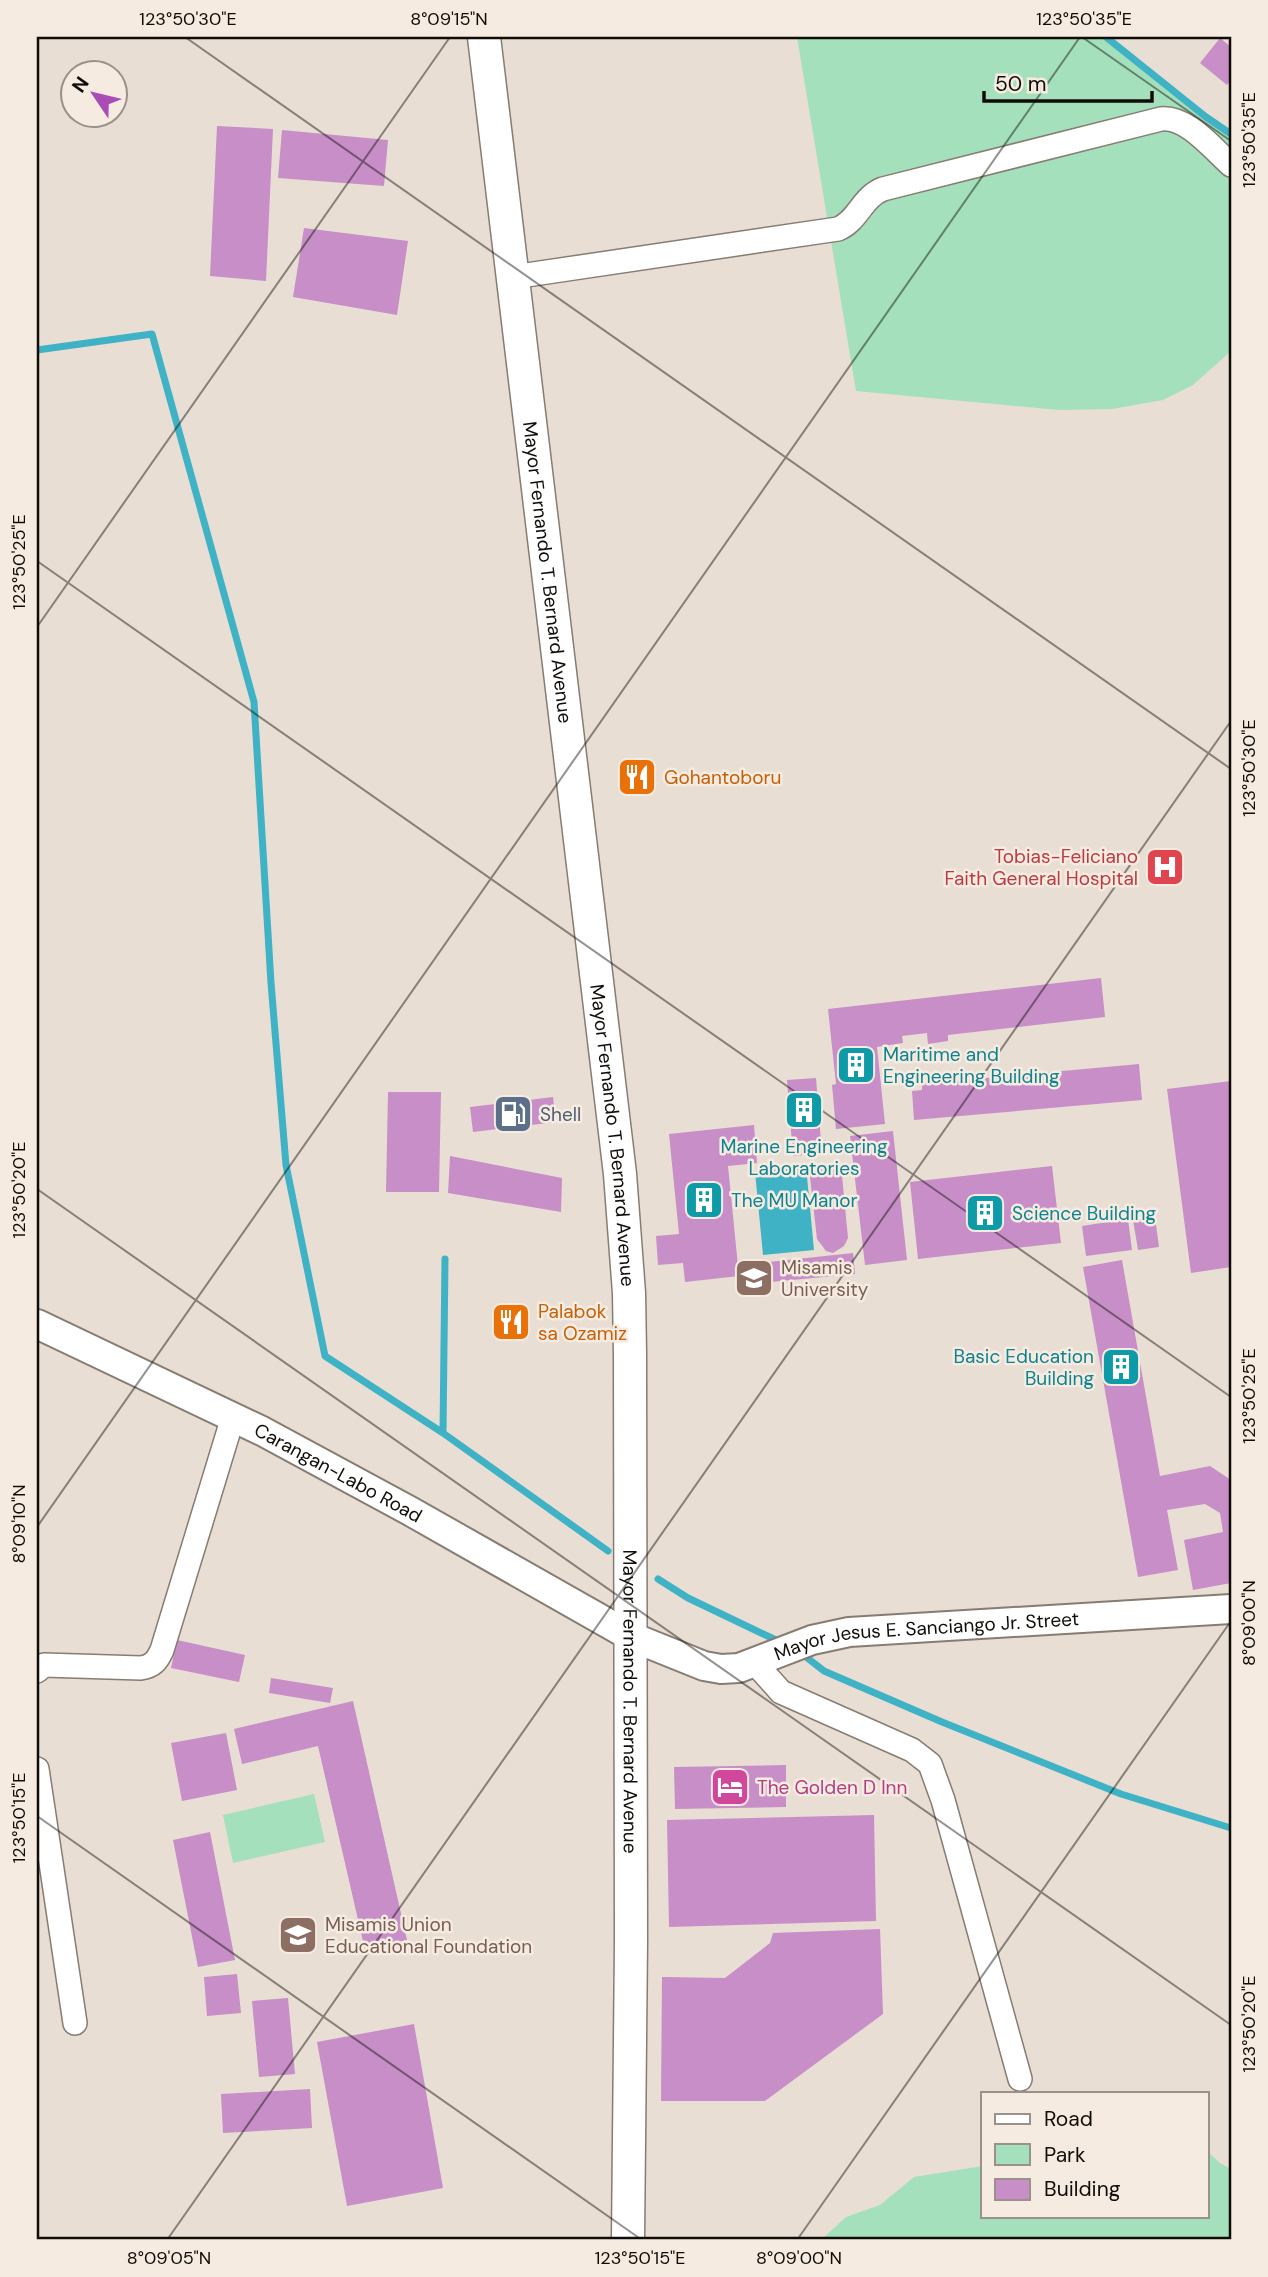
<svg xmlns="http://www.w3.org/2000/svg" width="1268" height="2277" font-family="'DM Sans',sans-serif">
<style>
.green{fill:#a4e0bb}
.water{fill:#3fb2c5}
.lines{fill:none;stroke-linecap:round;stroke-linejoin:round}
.stream{stroke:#3fb2c5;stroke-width:7}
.building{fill:#c78ec8}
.minor-casing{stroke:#867c72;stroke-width:26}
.tertiary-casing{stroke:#867c72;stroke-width:32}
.secondary-casing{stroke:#867c72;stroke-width:35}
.minor{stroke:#fff;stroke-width:23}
.tertiary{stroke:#fff;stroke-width:28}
.secondary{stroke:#fff;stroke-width:32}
.ticks{fill:none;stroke:#100d09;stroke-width:2;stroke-opacity:0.45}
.labels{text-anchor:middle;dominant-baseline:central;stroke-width:5;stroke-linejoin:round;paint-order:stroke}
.street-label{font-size:19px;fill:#100d09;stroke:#f6ebe0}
.food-label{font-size:19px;fill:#c56008;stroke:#f6ebe0;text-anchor:start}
.health-label{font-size:19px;fill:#be3a42;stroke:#f6ebe0;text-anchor:end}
.culture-label{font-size:19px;fill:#0d838f;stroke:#f6ebe0;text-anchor:start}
.service-label{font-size:19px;fill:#4e5e75;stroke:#f6ebe0;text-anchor:start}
.education-label{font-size:19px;fill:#785e54;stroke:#f6ebe0;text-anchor:start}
.hotel-label{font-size:19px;fill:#b23c85;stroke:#f6ebe0;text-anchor:start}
.neatline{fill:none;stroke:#100d09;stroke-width:2.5}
.ticks-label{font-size:18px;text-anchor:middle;fill:#100d09}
</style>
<rect width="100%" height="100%" fill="#e9ded3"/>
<path class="green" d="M 797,37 L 1104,37 L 1231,137 L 1231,351 L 1193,385 L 1163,400 L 1112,409 L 1059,410 L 856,391 Z
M 314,1794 L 325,1842 L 233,1863 L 223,1815 Z
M 1207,2151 L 1220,2163 L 1231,2169 L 1231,2240 L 821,2240 L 846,2217 L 880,2205 L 914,2177 L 983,2166 L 983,2216 L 1207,2216 Z"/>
<path class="water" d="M 806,1166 L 814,1250 L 763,1255 L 755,1172 Z"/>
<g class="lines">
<path class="stream" d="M 1106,37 L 1206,117 L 1231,134
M 37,350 L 152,334 L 254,702 L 271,983 L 286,1165 L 325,1356 L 443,1433
M 445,1259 L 443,1433 L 608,1551
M 658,1579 L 688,1598 L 776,1640
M 801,1653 L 824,1671 L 942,1722 L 1121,1794 L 1231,1828"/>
</g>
<path class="building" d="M 1220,38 L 1231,47 L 1231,80 L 1227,85 L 1200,63 Z
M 217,126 L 273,129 L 266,281 L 210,276 Z
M 282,130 L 388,140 L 384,186 L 278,178 Z
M 304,228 L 408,241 L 397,315 L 293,297 Z
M 1101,978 L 1105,1017 L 948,1035 L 948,1041 L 928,1044 L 927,1033 L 902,1036 L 903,1043 L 877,1047 L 885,1124 L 836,1129 L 832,1085 L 836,1084 L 828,1009 Z
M 1139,1064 L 1142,1100 L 914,1120 L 912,1091 L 922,1090 L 922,1084 Z
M 816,1078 L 821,1141 L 826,1140 L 827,1153 L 793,1156 L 787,1080 Z
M 1231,1081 L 1231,1267 L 1191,1273 L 1167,1089 Z
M 388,1092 L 441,1092 L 439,1192 L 386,1192 Z
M 553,1097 L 556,1122 L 473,1132 L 470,1107 Z
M 754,1125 L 757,1163 L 728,1166 L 739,1276 L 685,1282 L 683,1263 L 658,1265 L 656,1236 L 679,1234 L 669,1134 Z
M 893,1131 L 907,1260 L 865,1265 L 850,1136 Z
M 450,1156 L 562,1178 L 561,1212 L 448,1193 Z
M 841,1165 L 848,1238 L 844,1246 L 833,1253 L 826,1251 L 817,1239 L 809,1168 Z
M 1052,1166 L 1061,1243 L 918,1259 L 910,1182 Z
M 1155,1217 L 1159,1247 L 1138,1250 L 1133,1220 Z
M 1128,1219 L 1132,1250 L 1086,1256 L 1082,1226 Z
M 853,1253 L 855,1274 L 771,1282 L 769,1262 Z
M 1122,1260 L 1160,1476 L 1210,1466 L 1231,1480 L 1231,1583 L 1193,1590 L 1184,1540 L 1223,1532 L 1220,1513 L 1205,1504 L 1167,1510 L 1178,1570 L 1138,1577 L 1083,1267 Z
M 177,1640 L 245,1655 L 239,1682 L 171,1668 Z
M 271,1678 L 333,1688 L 330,1703 L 269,1693 Z
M 353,1701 L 407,1940 L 365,1950 L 318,1746 L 242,1764 L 234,1729 Z
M 226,1733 L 237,1790 L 182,1801 L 171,1743 Z
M 786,1765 L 786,1807 L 675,1809 L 674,1767 Z
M 874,1815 L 876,1921 L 669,1927 L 667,1820 Z
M 210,1832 L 235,1960 L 198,1967 L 173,1840 Z
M 880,1929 L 883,2014 L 765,2101 L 661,2101 L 662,1977 L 725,1978 L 770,1943 L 773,1933 Z
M 237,1974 L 241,2013 L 207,2016 L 204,1977 Z
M 288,1998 L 295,2074 L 259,2077 L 252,2001 Z
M 414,2024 L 443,2188 L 347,2206 L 317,2042 Z
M 310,2089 L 312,2128 L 223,2133 L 221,2094 Z"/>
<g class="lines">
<g class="minor-casing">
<path id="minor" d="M 513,277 L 838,229 C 858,221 862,197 883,189 L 1161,119 C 1187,116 1213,149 1231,165
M 755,1663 L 781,1692 L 912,1750 L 930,1764 L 943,1800 L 1020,2079
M 37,1671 L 44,1665 L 141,1668 C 153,1666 157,1661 162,1650 L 233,1417
M 37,1769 L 75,2023"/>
</g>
<g class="tertiary-casing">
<g id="tertiary">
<path id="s1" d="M 37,1324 L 262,1431 L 410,1511 L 632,1637 L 704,1666 L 721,1669 L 739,1668 L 812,1640 L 849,1632 L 1231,1609"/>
</g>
</g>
<g class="secondary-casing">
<g id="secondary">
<path id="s2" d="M 484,37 L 620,1174 L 629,1293 L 630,1354 L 631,1941 L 628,2240"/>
</g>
</g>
<use href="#minor" class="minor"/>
<use href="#tertiary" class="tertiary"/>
<use href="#secondary" class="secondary"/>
</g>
<path class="ticks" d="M 185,37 L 1231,769M 1082,37 L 1231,141M 37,561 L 1231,1397M 37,627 L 450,37M 37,1189 L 1231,2025M 37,1527 L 1080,37M 37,1816 L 642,2240M 167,2240 L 1231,721M 797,2240 L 1231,1621"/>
<defs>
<g id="restaurant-square" transform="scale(2.0125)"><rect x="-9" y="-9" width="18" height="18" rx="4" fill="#e8710a" stroke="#f6ebe0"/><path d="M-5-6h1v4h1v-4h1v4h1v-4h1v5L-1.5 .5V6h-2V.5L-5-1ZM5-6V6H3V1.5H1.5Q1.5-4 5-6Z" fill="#fff"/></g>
<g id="hospital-square" transform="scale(2.0125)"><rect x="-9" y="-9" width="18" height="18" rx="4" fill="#e0444e" stroke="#f6ebe0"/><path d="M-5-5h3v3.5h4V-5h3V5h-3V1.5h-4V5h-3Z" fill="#fff"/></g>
<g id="building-square" transform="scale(2.0125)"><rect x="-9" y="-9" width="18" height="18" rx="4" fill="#0f9aa8" stroke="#f6ebe0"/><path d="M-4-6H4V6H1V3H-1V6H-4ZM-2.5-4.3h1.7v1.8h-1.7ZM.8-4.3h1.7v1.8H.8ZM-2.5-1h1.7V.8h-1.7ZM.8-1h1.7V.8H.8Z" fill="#fff"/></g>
<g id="fuel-square" transform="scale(2.0125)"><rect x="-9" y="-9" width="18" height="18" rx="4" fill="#5c6f8a" stroke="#f6ebe0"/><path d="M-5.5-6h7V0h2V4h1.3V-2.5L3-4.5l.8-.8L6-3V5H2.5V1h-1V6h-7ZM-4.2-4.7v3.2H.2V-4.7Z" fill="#fff"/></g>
<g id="university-square" transform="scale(2.0125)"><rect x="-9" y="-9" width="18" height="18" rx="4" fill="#8d6e63" stroke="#f6ebe0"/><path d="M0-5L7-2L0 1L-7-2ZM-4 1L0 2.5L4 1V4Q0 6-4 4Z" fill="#fff"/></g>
<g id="hotel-square" transform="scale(2.0125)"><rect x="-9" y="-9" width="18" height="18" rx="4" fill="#d1479c" stroke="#f6ebe0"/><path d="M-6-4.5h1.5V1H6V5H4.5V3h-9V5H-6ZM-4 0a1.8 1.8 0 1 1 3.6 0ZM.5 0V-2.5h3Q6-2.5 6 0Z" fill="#fff"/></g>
<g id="school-square" transform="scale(2.0125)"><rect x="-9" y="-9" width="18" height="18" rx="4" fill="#8d6e63" stroke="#f6ebe0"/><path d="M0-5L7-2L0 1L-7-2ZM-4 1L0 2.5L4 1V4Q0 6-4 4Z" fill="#fff"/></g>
</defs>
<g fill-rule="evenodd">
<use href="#restaurant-square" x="637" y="777"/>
<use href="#hospital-square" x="1165" y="867"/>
<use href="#building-square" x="856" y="1065"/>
<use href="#building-square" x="804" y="1110"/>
<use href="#fuel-square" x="513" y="1114"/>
<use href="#building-square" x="704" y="1200"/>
<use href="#building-square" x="985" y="1213"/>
<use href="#university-square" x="754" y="1278"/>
<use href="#restaurant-square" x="511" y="1322"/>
<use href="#building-square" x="1121" y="1367"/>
<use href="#hotel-square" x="730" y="1787"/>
<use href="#school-square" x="298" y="1935"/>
</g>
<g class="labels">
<g class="street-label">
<text stroke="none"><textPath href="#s2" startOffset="539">Mayor Fernando T. Bernard Avenue</textPath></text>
<text stroke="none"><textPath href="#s2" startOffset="1106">Mayor Fernando T. Bernard Avenue</textPath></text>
<text stroke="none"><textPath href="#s1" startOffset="336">Carangan-Labo Road</textPath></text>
<text stroke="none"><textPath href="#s1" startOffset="978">Mayor Jesus E. Sanciango Jr. Street</textPath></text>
<text stroke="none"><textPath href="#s2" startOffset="1673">Mayor Fernando T. Bernard Avenue</textPath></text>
</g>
<g class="food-label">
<text x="664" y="777">Gohantoboru</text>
<text x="538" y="1311">Palabok<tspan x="538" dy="22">sa Ozamiz</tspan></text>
</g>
<g class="health-label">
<text x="1138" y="856">Tobias-Feliciano<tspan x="1138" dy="22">Faith General Hospital</tspan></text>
</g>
<g class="culture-label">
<text x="883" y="1054">Maritime and<tspan x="883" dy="22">Engineering Building</tspan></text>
<text x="804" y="1146" text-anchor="middle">Marine Engineering<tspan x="804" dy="22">Laboratories</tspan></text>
<text x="731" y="1200">The MU Manor</text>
<text x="1012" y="1213">Science Building</text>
<text x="1094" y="1356" text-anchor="end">Basic Education<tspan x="1094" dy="22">Building</tspan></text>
</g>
<g class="service-label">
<text x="540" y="1114">Shell</text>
</g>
<g class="education-label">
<text x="781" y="1267">Misamis<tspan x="781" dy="22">University</tspan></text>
<text x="325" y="1924">Misamis Union<tspan x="325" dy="22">Educational Foundation</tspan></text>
</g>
<g class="hotel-label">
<text x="757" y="1787">The Golden D Inn</text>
</g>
</g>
<rect width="1268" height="2277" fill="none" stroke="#f6ebe0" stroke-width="77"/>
<rect x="981" y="2092" width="228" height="126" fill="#f6ebe0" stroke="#9a928a" stroke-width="2"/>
<rect x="995" y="2114" width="35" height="10" fill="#ffffff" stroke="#9a928a" stroke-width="2"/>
<text x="1044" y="2126" font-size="21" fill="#100d09">Road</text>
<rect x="995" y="2144" width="35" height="21" fill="#a4e0bb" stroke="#9a928a" stroke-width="2"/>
<text x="1044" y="2162" font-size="21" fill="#100d09">Park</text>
<rect x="995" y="2179" width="35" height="21" fill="#c78ec8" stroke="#9a928a" stroke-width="2"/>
<text x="1044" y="2196" font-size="21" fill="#100d09">Building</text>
<g transform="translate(94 94) rotate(305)"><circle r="33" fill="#f6ebe0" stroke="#9a928a" stroke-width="2"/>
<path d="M0-5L12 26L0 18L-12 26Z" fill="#aa4cb5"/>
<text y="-10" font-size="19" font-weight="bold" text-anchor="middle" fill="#100d09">N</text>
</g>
<path d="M984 91v10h168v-10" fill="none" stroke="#100d09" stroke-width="3.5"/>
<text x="995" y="91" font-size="21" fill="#100d09" stroke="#f6ebe0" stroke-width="5" paint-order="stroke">50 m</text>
<rect x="38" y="38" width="1192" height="2200" class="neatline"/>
<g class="ticks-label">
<text x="188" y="25">123°50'30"E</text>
<text x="449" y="25">8°09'15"N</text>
<text x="1084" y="25">123°50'35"E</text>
<text transform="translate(1249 140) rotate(-90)" y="6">123°50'35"E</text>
<text transform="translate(19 562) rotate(-90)" y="6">123°50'25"E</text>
<text transform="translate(1249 768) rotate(-90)" y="6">123°50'30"E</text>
<text transform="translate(19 1190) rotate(-90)" y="6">123°50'20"E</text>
<text transform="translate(1249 1396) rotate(-90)" y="6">123°50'25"E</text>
<text transform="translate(19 1524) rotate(-90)" y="6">8°09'10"N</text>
<text transform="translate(1249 1623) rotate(-90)" y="6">8°09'00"N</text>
<text transform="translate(19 1818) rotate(-90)" y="6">123°50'15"E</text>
<text transform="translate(1249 2024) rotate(-90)" y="6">123°50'20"E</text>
<text x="169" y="2264">8°09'05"N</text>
<text x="640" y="2264">123°50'15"E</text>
<text x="799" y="2264">8°09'00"N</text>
</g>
</svg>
